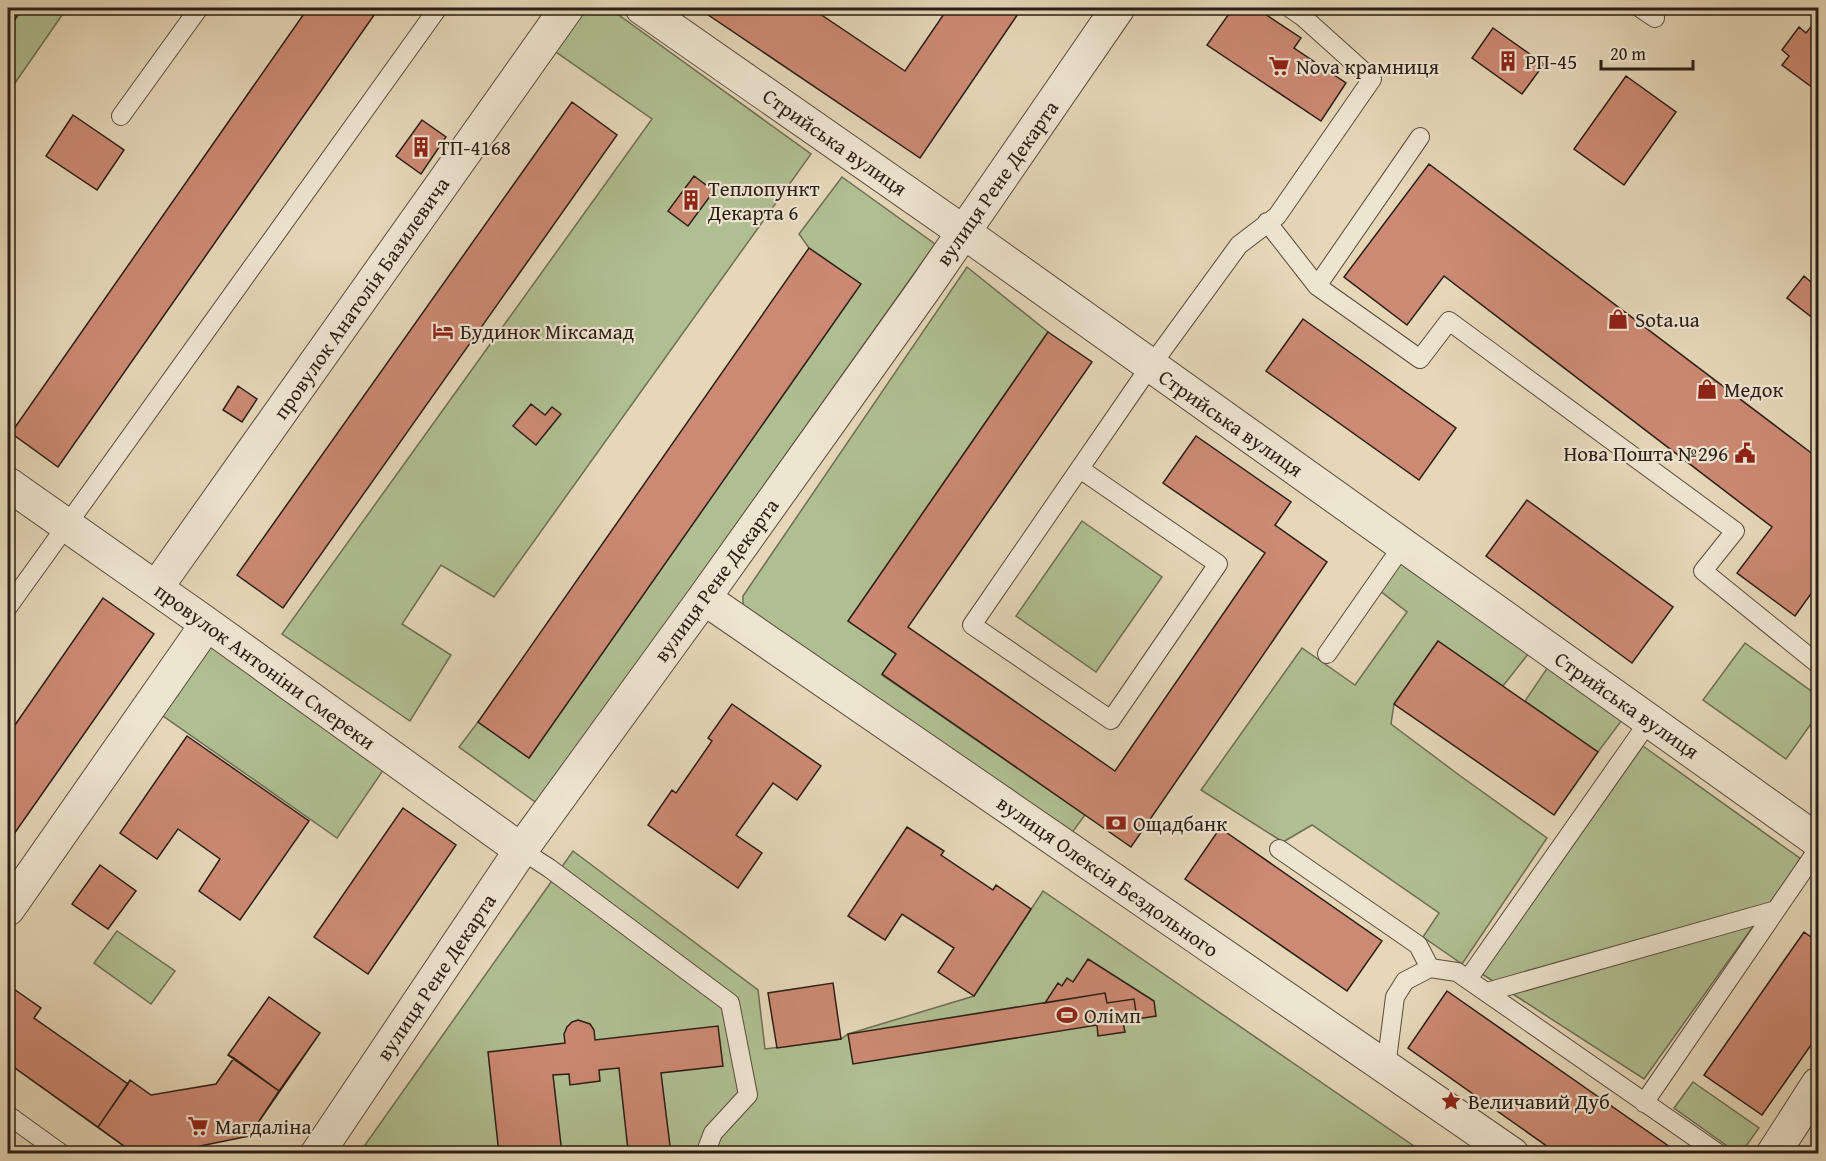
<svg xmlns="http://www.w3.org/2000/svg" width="1826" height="1161" font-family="'Gentium Book Plus',serif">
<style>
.green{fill:#b0bf92;stroke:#6d6e54;stroke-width:1.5}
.building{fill:#cc8973;stroke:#2a1e15;stroke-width:1.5}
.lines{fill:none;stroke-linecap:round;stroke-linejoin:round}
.lane-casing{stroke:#594c3e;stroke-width:20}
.street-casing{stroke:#594c3e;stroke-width:35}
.lane{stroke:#eee5d1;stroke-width:18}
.street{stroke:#eee5d1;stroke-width:33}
.labels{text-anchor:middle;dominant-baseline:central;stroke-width:4.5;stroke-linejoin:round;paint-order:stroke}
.poi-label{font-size:21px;fill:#2a1e15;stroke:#eee5d1;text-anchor:start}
.street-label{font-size:21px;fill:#2a1e15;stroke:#eee5d1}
</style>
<rect width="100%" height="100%" fill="#e5d7b8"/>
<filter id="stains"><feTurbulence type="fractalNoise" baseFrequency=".00333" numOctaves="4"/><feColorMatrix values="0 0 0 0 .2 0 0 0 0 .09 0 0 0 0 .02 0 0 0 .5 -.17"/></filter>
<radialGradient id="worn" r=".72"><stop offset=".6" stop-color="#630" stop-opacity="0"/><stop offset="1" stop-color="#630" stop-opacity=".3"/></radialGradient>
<path class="green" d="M 23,8 L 67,8 L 8,93 L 8,29 Z
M 583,8 L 609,8 L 811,154 L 494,597 L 441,565 L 402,624 L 451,655 L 410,721 L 282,634 L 652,119 L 553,50 Z
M 842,177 L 935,244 L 538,804 L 459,747 L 478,722 L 529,758 L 860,284 L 809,248 L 799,234 Z
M 967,267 L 1048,332 L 848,621 L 896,654 L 882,675 L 1085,815 L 1071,834 L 743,608 L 743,596 Z
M 1082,521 L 1162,577 L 1096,672 L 1016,616 Z
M 1401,561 L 1529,653 L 1503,686 L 1438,641 L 1394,704 L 1391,724 L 1459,775 L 1547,838 L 1462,964 L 1423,937 L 1439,913 L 1312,825 L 1283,842 L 1201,790 L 1302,648 L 1355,685 L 1407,612 L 1379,590 Z
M 208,638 L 386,766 L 337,838 L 156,711 Z
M 1745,643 L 1818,696 L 1818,714 L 1786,759 L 1703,700 Z
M 1548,667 L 1622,720 L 1598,752 L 1525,701 Z
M 1643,746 L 1801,859 L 1644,1079 L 1482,974 Z
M 573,851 L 758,990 L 765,1049 L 841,1039 L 848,1034 L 974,996 L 1043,891 L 1424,1153 L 365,1154 L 365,1145 Z
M 117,931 L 175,971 L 151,1004 L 94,963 Z
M 1693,1082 L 1759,1128 L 1741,1153 L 1737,1153 L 1674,1108 Z"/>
<path class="building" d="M 8,8 L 23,8 L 8,29 Z
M 308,8 L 379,8 L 58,467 L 11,433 Z
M 698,8 L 811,8 L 905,71 L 948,8 L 1022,8 L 920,158 Z
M 1233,8 L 1256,8 L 1301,38 L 1294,48 L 1346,83 L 1321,121 L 1207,45 Z
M 1814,23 L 1818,26 L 1818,80 L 1813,88 L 1782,65 L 1789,56 L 1782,50 L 1799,27 L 1806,33 Z
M 1493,28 L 1544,64 L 1522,94 L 1472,58 Z
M 1626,76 L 1676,112 L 1624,185 L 1574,149 Z
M 572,102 L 617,135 L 283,608 L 237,575 Z
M 73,115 L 124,150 L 97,190 L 46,156 Z
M 422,120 L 446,137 L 421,174 L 396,156 Z
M 1429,164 L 1818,458 L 1818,584 L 1795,616 L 1737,573 L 1772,527 L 1444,276 L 1407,325 L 1344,277 Z
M 694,176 L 714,191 L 688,226 L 668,211 Z
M 809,248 L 861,284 L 529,758 L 478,722 Z
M 1804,276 L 1818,288 L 1818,322 L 1787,298 Z
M 1303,319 L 1456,428 L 1419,480 L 1266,371 Z
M 1048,332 L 1092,362 L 908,627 L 1115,771 L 1265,553 L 1163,483 L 1196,436 L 1291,502 L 1275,525 L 1327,562 L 1131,847 L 882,674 L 896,654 L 848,621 Z
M 238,386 L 257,399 L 242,422 L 223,410 Z
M 531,404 L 545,415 L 552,407 L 561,414 L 536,445 L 513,426 Z
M 1527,500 L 1673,607 L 1632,663 L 1486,556 Z
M 103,598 L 154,634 L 14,834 L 8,830 L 8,735 Z
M 1438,641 L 1598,752 L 1554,815 L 1394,704 Z
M 732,704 L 821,766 L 797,800 L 773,783 L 736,835 L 762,853 L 738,888 L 648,825 L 672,790 L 676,793 L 712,741 L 708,738 Z
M 187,736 L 309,821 L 240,920 L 199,891 L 220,859 L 178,829 L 157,859 L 120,833 Z
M 403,808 L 456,845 L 368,974 L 314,937 Z
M 907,827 L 944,851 L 941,855 L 993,890 L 996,885 L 1031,909 L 974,996 L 938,972 L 954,948 L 902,914 L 885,940 L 848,916 Z
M 1220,828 L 1382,941 L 1347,991 L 1185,879 Z
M 100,865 L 136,891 L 108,929 L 72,904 Z
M 1804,932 L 1818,942 L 1818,1035 L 1762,1115 L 1704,1075 Z
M 1088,959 L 1154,1001 L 1156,1016 L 1137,1019 L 1134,999 L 1107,1003 L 1105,993 L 1045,1003 L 1058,983 L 1062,986 L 1067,978 L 1073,982 Z
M 833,983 L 841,1039 L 777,1048 L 768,993 Z
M 8,985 L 41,1008 L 34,1018 L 128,1084 L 130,1080 L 151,1095 L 216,1084 L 234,1058 L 228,1055 L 269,997 L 320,1033 L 249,1136 L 161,1154 L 135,1154 L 8,1063 Z
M 8,985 L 41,1008 L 34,1018 L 128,1084 L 98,1127 L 8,1063 Z
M 1447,991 L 1680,1154 L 1558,1154 L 1408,1048 Z
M 1105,993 L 1107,1003 L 1134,999 L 1137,1019 L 1123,1022 L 1125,1032 L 1098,1036 L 1097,1025 L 853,1064 L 848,1034 Z
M 269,997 L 320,1033 L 279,1091 L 228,1055 Z
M 578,1020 L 590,1024 L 594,1030 L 595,1040 L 718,1026 L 723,1066 L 661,1073 L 671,1154 L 594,1154 L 628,1150 L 619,1068 L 599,1070 L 600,1081 L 570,1085 L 569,1074 L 553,1075 L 562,1154 L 499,1154 L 488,1052 L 565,1043 L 564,1034 L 567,1027 L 572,1022 Z
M 234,1058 L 279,1091 L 249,1136 L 161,1154 L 135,1154 L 98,1127 L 130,1080 L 151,1095 L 216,1084 Z"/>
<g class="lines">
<g class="lane-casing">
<path id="lane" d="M 1640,8 L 1655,18
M 121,116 L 199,8
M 1267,222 L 1317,286 L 1420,359 L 1449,321 L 1735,531 L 1703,571 L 1818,664
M 1317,286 L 1420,137
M 1080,469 L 1218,564 L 1111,720 L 972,625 L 1142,378 L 1239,245 L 1277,216 L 1372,79 L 1303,17 L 1290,8
M 8,607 L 438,8
M 1327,654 L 1403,545
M 1279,849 L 1418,945 L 1430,968
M 521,850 L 549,868 L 730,1003 L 748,1095 L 713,1133 L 705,1154
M 1468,979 L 1649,721
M 1487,992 L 1776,910
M 1386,1067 L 1395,997 L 1405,981 L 1430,968 L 1457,972 L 1719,1154
M 1644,1103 L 1818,849
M 8,1115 L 62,1154"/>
</g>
<g class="street-casing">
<path id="street" d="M 642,8 L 982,245 L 1818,841
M 8,484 L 207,624 L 521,850
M 156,588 L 567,8
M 704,598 L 1512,1154
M 8,909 L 207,624
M 317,1154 L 521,850 L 704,598 L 925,288 L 1118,8
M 1773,1154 L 1818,1084"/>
</g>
<use href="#lane" class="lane"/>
<use href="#street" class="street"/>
</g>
<defs>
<g id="building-bare" transform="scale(1.62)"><path d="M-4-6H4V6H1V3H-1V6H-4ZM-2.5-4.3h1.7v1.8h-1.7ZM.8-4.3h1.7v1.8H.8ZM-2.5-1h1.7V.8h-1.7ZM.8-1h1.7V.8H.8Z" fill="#8f2418" stroke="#eee5d1" stroke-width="2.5" paint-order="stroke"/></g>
<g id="supermarket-bare" transform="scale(1.62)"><path d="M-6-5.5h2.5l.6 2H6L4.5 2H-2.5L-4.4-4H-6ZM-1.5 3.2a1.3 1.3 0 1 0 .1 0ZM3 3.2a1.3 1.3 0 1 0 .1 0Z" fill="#8f2418" stroke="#eee5d1" stroke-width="2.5" paint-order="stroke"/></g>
<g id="shop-bare" transform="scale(1.62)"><path d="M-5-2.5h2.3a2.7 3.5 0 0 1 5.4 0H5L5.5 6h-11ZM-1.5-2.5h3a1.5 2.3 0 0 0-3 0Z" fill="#8f2418" stroke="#eee5d1" stroke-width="2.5" paint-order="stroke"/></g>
<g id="hotel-bare" transform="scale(1.62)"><path d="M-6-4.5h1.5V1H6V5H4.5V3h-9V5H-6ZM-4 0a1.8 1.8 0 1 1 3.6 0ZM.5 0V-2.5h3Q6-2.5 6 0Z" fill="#8f2418" stroke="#eee5d1" stroke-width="2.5" paint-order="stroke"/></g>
<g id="civic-bare" transform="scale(1.62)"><path d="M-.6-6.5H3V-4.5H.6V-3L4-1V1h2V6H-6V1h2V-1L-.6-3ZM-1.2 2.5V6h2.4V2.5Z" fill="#8f2418" stroke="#eee5d1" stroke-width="2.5" paint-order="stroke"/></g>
<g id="bank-bare" transform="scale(1.62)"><path d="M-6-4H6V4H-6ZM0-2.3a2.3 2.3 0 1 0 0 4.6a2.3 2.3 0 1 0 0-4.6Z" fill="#8f2418" stroke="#eee5d1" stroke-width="2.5" paint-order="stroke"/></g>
<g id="stadium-bare" transform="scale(1.62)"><path d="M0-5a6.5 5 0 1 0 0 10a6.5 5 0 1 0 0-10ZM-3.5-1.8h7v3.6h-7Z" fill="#8f2418" stroke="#eee5d1" stroke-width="2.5" paint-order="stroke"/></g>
<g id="sight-bare" transform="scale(1.62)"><path d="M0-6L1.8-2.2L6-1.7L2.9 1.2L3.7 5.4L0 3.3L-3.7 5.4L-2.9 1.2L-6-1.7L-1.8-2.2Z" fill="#8f2418" stroke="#eee5d1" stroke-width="2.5" paint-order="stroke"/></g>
</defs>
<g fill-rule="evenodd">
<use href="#building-bare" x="1508" y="61"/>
<use href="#supermarket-bare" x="1279" y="66"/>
<use href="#building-bare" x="421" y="147"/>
<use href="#building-bare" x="691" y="200"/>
<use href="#shop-bare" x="1618" y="319"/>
<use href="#hotel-bare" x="443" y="331"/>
<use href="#shop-bare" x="1707" y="389"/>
<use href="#civic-bare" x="1745" y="453"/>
<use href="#bank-bare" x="1116" y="823"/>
<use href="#stadium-bare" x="1067" y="1015"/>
<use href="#sight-bare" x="1451" y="1101"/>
<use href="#supermarket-bare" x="198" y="1126"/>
</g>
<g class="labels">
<g class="poi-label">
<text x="1525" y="61">РП-45</text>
<text x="1296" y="66">Nova крамниця</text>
<text x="438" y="147">ТП-4168</text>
<text x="708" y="188">Теплопункт<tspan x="708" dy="24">Декарта 6</tspan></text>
<text x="1635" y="319">Sota.ua</text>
<text x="460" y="331">Будинок Міксамад</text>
<text x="1724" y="389">Медок</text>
<text x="1728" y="453" text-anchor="end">Нова Пошта №296</text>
<text x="1133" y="823">Ощадбанк</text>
<text x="1084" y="1015">Олімп</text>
<text x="1468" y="1101">Величавий Дуб</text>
<text x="215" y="1126">Магдаліна</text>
</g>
<g class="street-label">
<text transform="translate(835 142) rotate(35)">Стрийська вулиця</text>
<text transform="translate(997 183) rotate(-55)">вулиця Рене Декарта</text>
<text transform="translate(361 298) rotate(-55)">провулок Анатолія Базилевича</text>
<text transform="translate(1231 423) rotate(35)">Стрийська вулиця</text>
<text transform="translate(716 580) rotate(-54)">вулиця Рене Декарта</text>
<text transform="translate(265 666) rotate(36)">провулок Антоніни Смереки</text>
<text transform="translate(1627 705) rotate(35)">Стрийська вулиця</text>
<text transform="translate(1108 876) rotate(35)">вулиця Олексія Бездольного</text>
<text transform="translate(436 977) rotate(-56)">вулиця Рене Декарта</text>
</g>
</g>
<rect width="1826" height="1161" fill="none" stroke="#e5d7b8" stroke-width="30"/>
<rect x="9" y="9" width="1808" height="1143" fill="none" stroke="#2a1e15" stroke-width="3"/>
<rect x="15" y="15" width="1796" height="1131" fill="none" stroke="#2a1e15" stroke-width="1.5"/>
<path d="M1601 60v9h92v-9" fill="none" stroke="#2a1e15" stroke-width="3"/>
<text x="1610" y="60" font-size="18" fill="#2a1e15" stroke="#eee5d1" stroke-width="4.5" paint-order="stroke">20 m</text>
<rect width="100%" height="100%" filter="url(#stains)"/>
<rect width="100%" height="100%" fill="url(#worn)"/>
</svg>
